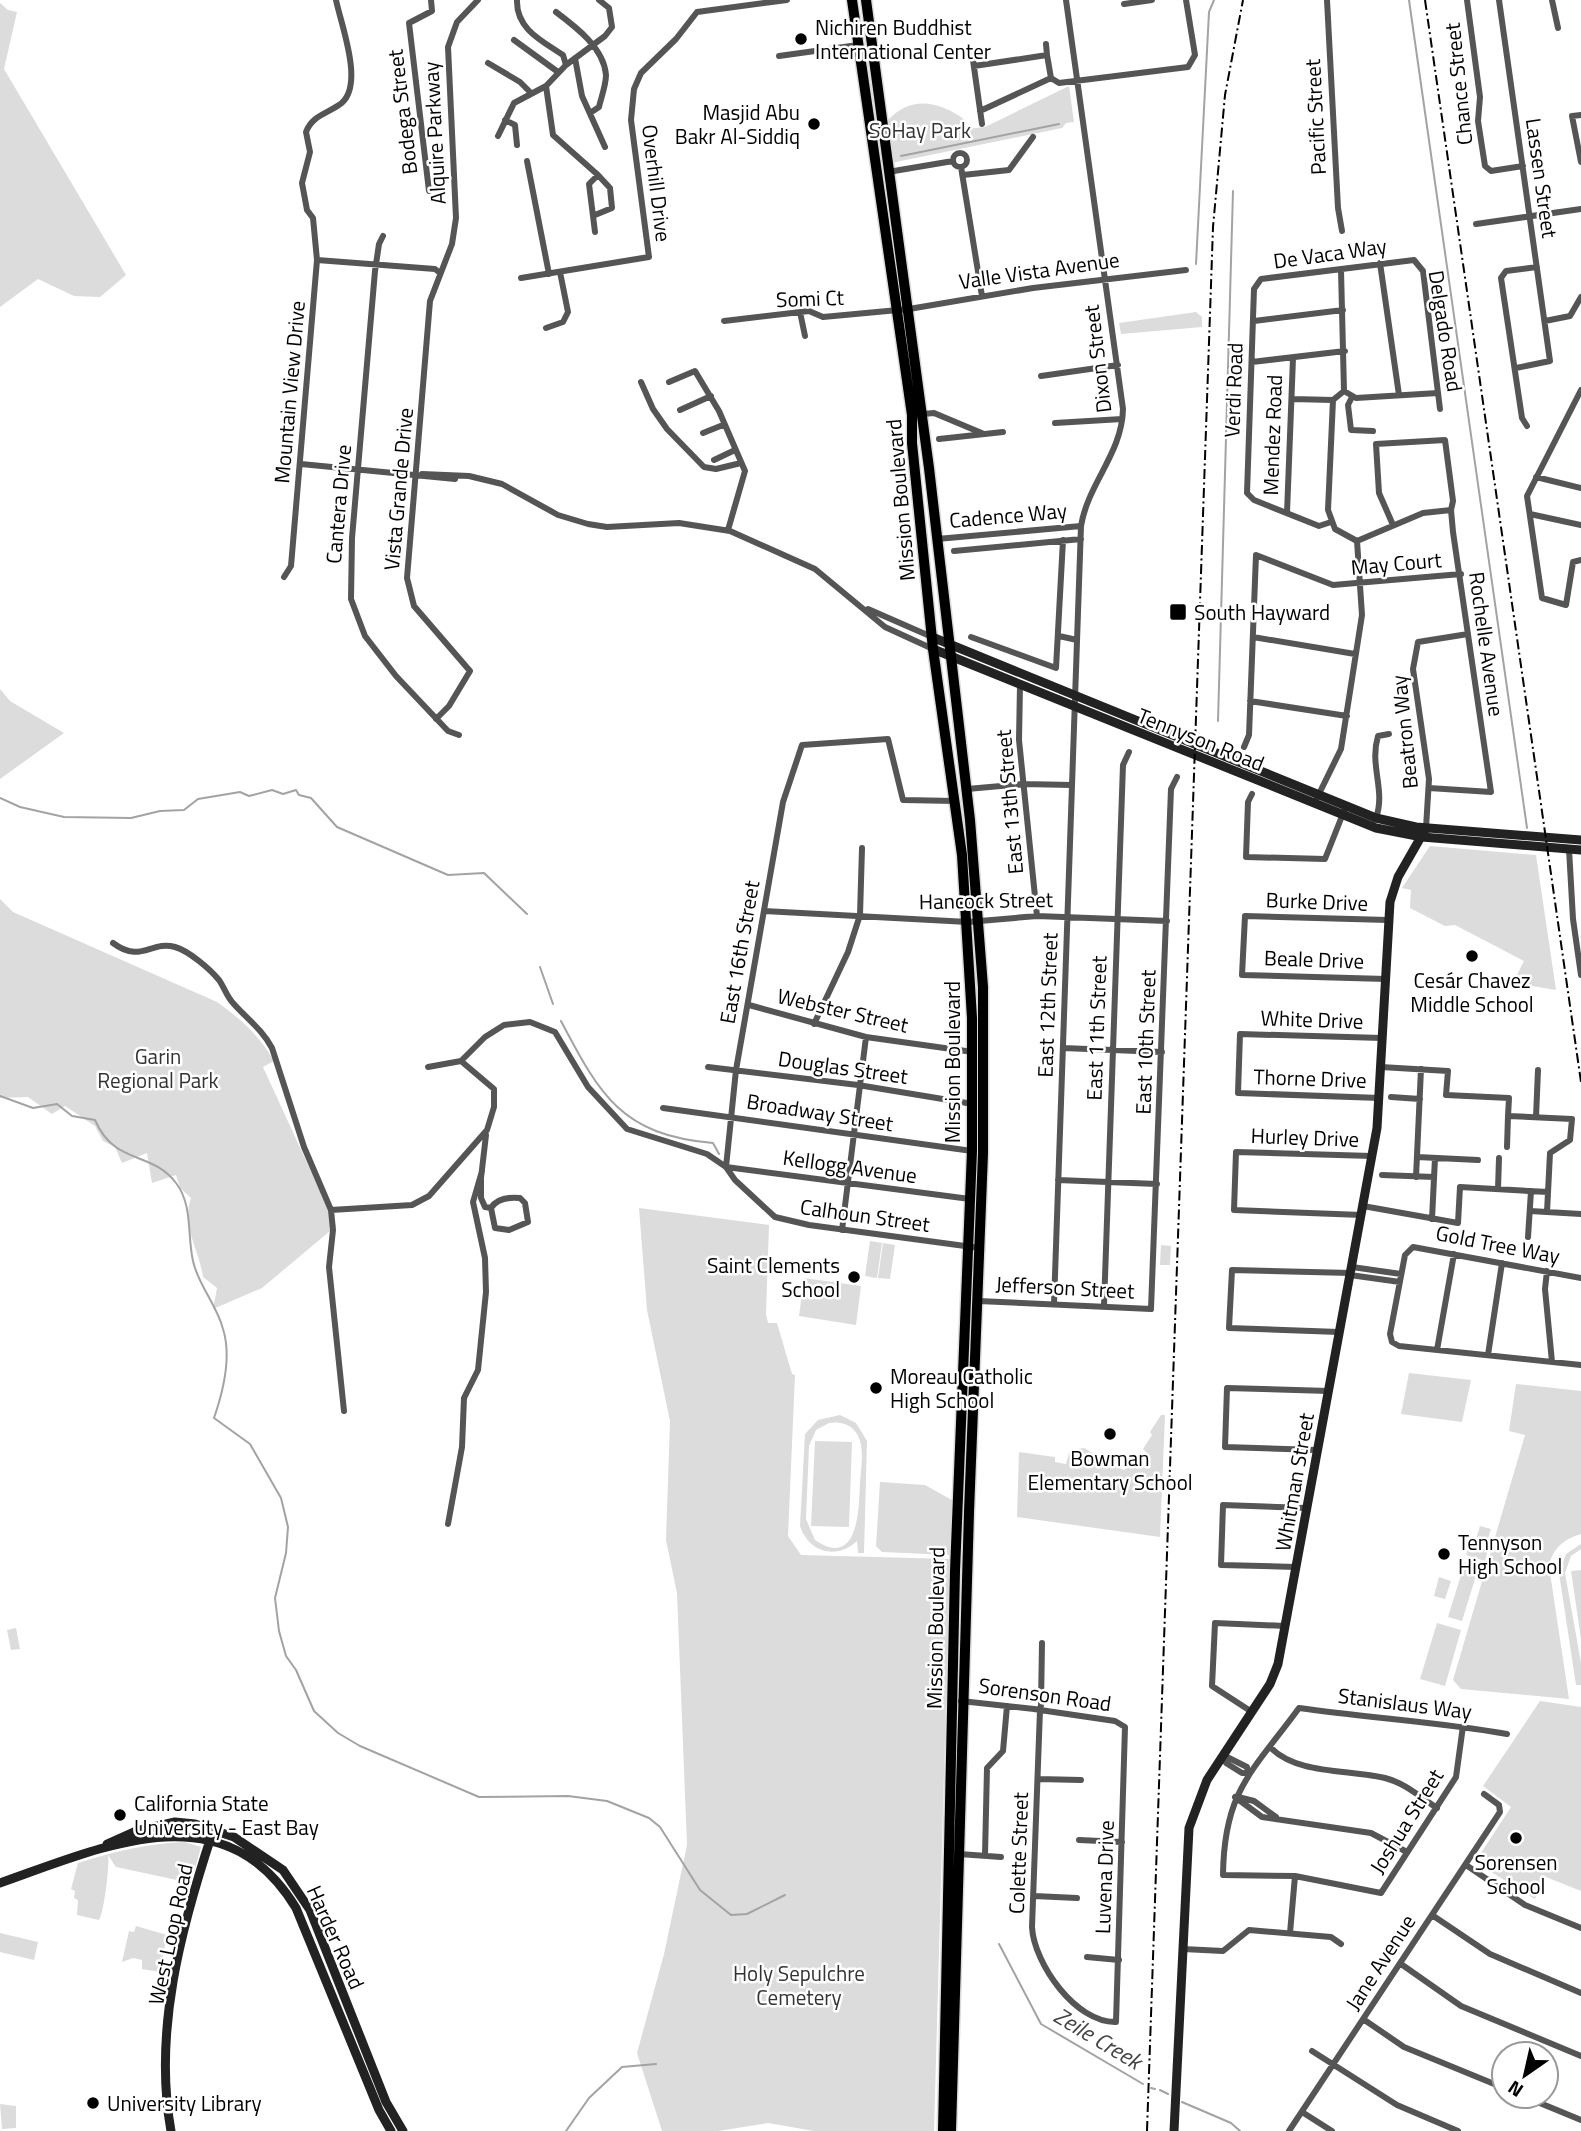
<svg xmlns="http://www.w3.org/2000/svg" width="1581" height="2131" font-family="'Titillium Web',sans-serif">
<style>
.green{fill:#dcdcdc;fill-rule:evenodd}
.lines{fill:none;stroke-linecap:round;stroke-linejoin:round}
.stream{stroke:#a3a3a3;stroke-width:2}
.primary-casing{stroke:#dbdbdb;stroke-width:13}
.street{stroke:#555;stroke-width:6}
.secondary{stroke:#222;stroke-width:9}
.primary{stroke:#000;stroke-width:10}
.rail{stroke:#000;stroke-width:2;stroke-dasharray:10 3.5 2 3.5;stroke-linecap:butt}
.poi-dot{fill:#000;stroke:#fff;stroke-width:2.5}
.labels{text-anchor:middle;dominant-baseline:central;stroke-width:5;stroke-linejoin:round;paint-order:stroke}
.poi-label{font-size:21px;fill:#000;stroke:#fff;text-anchor:start}
.street-label{font-size:21px;fill:#000;stroke:#fff}
.park-label{font-size:21px;fill:#333;stroke:#fff}
.water-label{font-size:23px;font-style:italic;fill:#444;stroke:#fff}
</style>
<rect width="100%" height="100%" fill="#fff"/>
<path class="green" d="M 0,3 L 8,10 L 17,12 L 4,69 L 126,275 L 100,297 L 74,296 L 38,279 L 0,307 Z
M 1069,86 L 1074,122 L 1066,123 L 1062,128 L 891,163 L 887,121 C 911,95 939,101 965,120 L 967,129 L 985,127 Z
M 1196,312 L 1202,317 L 1202,327 L 1121,334 L 1119,323 Z
M 0,689 L 10,701 L 64,733 L 0,779 Z
M 1430,846 L 1536,855 L 1556,990 L 1513,983 L 1524,961 L 1455,925 L 1445,926 L 1410,908 L 1411,890 L 1402,888 Z
M 0,899 L 13,912 L 217,1002 C 241,1019 259,1035 274,1061 L 263,1067 L 336,1226 L 262,1288 L 213,1309 L 217,1288 L 203,1277 C 199,1248 181,1227 191,1198 L 180,1188 L 176,1175 L 152,1183 L 147,1153 L 122,1163 L 115,1147 L 103,1141 L 95,1126 L 65,1106 L 52,1114 L 28,1097 L 0,1098 Z
M 639,1208 L 769,1225 L 766,1314 L 768,1323 L 777,1323 L 792,1374 L 795,1375 L 788,1536 L 801,1555 L 950,1559 L 934,2131 L 814,2131 L 768,2123 L 718,2131 L 662,2131 L 637,2053 L 664,1954 L 687,1845 L 677,1593 L 666,1540 L 670,1421 L 647,1310 Z
M 870,1241 L 882,1243 L 877,1278 L 865,1276 Z
M 883,1243 L 895,1245 L 890,1279 L 878,1278 Z
M 1161,1245 L 1171,1246 L 1170,1265 L 1160,1265 Z
M 804,1278 L 861,1286 L 856,1325 L 799,1316 Z
M 1409,1373 L 1471,1380 L 1462,1422 L 1401,1414 Z
M 1516,1384 L 1581,1391 L 1581,1534 C 1564,1539 1553,1548 1549,1566 L 1569,1699 L 1461,1689 L 1453,1680 L 1525,1435 L 1509,1431 Z
M 840,1415 L 856,1423 L 867,1441 L 864,1553 L 858,1553 L 857,1541 C 837,1560 809,1553 800,1526 L 805,1434 L 818,1420 ZM 829,1423 C 840,1421 851,1424 857,1434 C 865,1447 861,1468 860,1482 C 859,1507 859,1570 815,1540 L 806,1519 L 809,1446 L 816,1430 Z
M 1161,1415 L 1165,1415 L 1160,1537 L 1017,1517 L 1019,1452 L 1055,1457 L 1055,1462 L 1066,1464 L 1070,1450 L 1084,1448 L 1124,1470 L 1132,1460 L 1141,1466 L 1148,1454 L 1143,1449 L 1152,1435 L 1150,1432 Z
M 815,1441 L 852,1442 L 849,1527 L 811,1526 Z
M 880,1482 L 925,1485 L 952,1500 L 950,1555 L 882,1552 L 876,1546 Z
M 1480,1526 L 1491,1529 L 1485,1548 L 1482,1548 L 1488,1550 L 1485,1561 L 1466,1555 L 1469,1544 L 1474,1545 Z
M 1581,1544 L 1581,1549 L 1571,1556 L 1565,1573 L 1581,1663 L 1581,1685 L 1576,1685 L 1559,1573 L 1566,1554 Z
M 1465,1562 L 1479,1566 L 1462,1621 L 1448,1617 Z
M 1581,1570 L 1581,1639 L 1571,1571 Z
M 1439,1577 L 1451,1581 L 1445,1599 L 1434,1596 Z
M 1437,1623 L 1461,1630 L 1445,1686 L 1420,1679 Z
M 16,1628 L 20,1649 L 11,1650 L 7,1630 Z
M 1540,1701 L 1581,1707 L 1581,1891 L 1546,1877 L 1535,1899 L 1475,1862 L 1511,1807 L 1483,1786 Z
M 185,1842 L 201,1847 L 191,1883 L 116,1867 L 108,1855 C 110,1863 104,1913 99,1920 L 77,1915 L 78,1900 L 74,1898 L 75,1891 L 71,1889 L 78,1863 C 112,1852 149,1843 185,1842 Z
M 136,1926 L 167,1935 L 160,1972 L 142,1969 L 142,1960 L 133,1958 L 122,1962 L 129,1931 L 134,1932 Z
M 0,1933 L 38,1942 L 34,1960 L 0,1952 Z
M 0,2104 L 16,2106 L 16,2128 L 2,2129 Z"/>
<g class="lines">
<path class="stream" d="M 1409,0 L 1527,828
M 901,156 L 1059,124
M 1196,264 L 1209,12 L 1214,0
M 1218,721 L 1233,191
M 0,798 L 20,807 L 64,817 L 131,818 L 160,811 L 184,810 L 198,799 L 240,792 L 249,796 L 272,790 L 283,794 L 296,790 L 299,795 L 311,798 L 337,827 L 448,875 L 484,873 L 527,914
M 540,967 L 553,1004
M 561,1021 C 600,1095 621,1135 713,1143 L 719,1154
M 0,1096 L 33,1108 L 57,1104 L 72,1116 L 95,1120 C 115,1166 151,1150 176,1183 C 193,1205 187,1235 193,1261 C 198,1285 217,1305 223,1329 C 232,1357 223,1392 214,1418 L 250,1444 L 281,1498 L 288,1527 L 286,1553 L 275,1598 L 279,1631 L 286,1656 L 296,1670 L 314,1711 L 338,1733 L 360,1746 L 479,1797 L 568,1796 L 607,1801 L 649,1818 L 660,1827 L 700,1890 L 731,1915 L 747,1914 L 785,1895
M 999,1944 L 1041,2024 L 1143,2084
M 1151,2088 L 1155,2089
M 1160,2090 L 1168,2094
M 1182,2102 L 1231,2123 L 1240,2131
M 566,2131 L 589,2098 L 622,2067 L 656,2064"/>
<g class="primary-casing">
<path id="primary" d="M 852,0 L 912,415 L 912,443 L 933,649 L 962,855 L 972,1018 L 972,1151 L 955,1571 L 943,2131
M 866,0 L 929,468 L 970,820 L 983,987 L 983,1153 L 969,1512 L 951,2131"/>
</g>
<path class="street" d="M 517,0 C 516,29 542,41 563,55 L 566,65
M 1327,0 L 1338,208 L 1342,231
M 1467,0 L 1480,97 L 1478,121 L 1485,166 L 1491,171 L 1523,166
M 1499,0 L 1550,361 L 1516,368
M 1552,0 L 1558,28
M 1124,4 L 1152,0
M 556,12 C 576,27 604,48 606,75 C 606,85 601,98 599,107 L 590,113
M 514,40 L 558,72
M 1046,44 L 1047,55
M 972,53 L 982,124
M 779,56 L 858,45
M 575,58 L 582,96 L 605,147
M 488,63 L 520,82 L 530,92
M 974,66 L 1047,55 L 1051,78
M 1051,78 L 1059,83 L 1188,67 L 1195,55 L 1186,0
M 546,86 L 553,135 L 598,175 L 589,184 L 595,232
M 980,111 L 1051,78
M 1581,115 L 1572,116 L 1581,162
M 505,120 L 515,125 L 517,145
M 498,136 L 514,103 L 546,86 L 566,65 L 605,36 L 612,27 L 609,8 L 599,0
M953 160a7 7 0 1 1 14 0a7 7 0 1 1-14 0Z
M 527,161 L 549,274
M 961,167 L 982,296
M 888,172 L 953,161
M 963,175 L 1009,170 L 1033,137
M 429,191 L 409,23 L 432,11 L 431,0
M 595,215 L 612,208 L 610,188 L 598,175
M 1476,224 L 1581,209
M 383,236 L 379,244 L 375,271 L 352,538 L 351,599 L 365,636 L 396,676 L 448,731 L 459,735
M 317,260 L 435,269 L 440,273
M 1380,263 L 1399,395
M 1341,270 L 1344,391
M 521,278 L 649,257 L 631,120 L 634,89 L 641,73 L 676,39 L 697,12 L 787,0
M 800,312 L 805,336
M 724,321 L 809,311 L 823,317 L 909,309 L 1033,288 L 1186,270
M 1254,321 L 1343,310
M 1545,321 L 1570,316 L 1581,297
M 546,328 L 563,322 L 568,312 L 560,272
M 1252,362 L 1345,351
M 1041,376 L 1118,365
M 641,382 L 653,409 L 667,429 L 704,467 L 716,469 L 741,463
M 669,382 L 695,371 L 719,411 L 745,471 L 728,530
M 1581,390 L 1527,496 L 1542,598 L 1566,605 L 1573,562 L 1581,560
M 1352,397 L 1348,405 L 1351,430 L 1373,431
M 1292,399 L 1333,400 L 1344,391 L 1356,398 L 1438,393
M 1333,400 L 1328,510 L 1335,529 L 1357,541
M 680,410 L 711,396
M 923,414 L 934,413 L 984,434
M 1055,423 L 1122,419
M 1527,426 L 1522,418 L 1501,278 L 1506,271 L 1537,267
M 703,433 L 723,425
M 939,439 L 1003,432
M 714,460 L 735,450
M 301,464 L 455,479
M 422,474 L 469,476 L 502,484 L 558,515 L 588,524 L 607,527 L 679,523 L 730,531 L 815,569 L 885,627 L 933,649
M 1536,477 L 1581,488
M 1287,513 L 1293,358
M 1530,514 L 1581,525
M 1331,522 L 1319,526 L 1254,500 L 1247,493 L 1254,289 L 1261,279 L 1414,260 L 1423,271 L 1440,409
M 1393,525 L 1379,493 L 1376,444 L 1445,440 L 1453,501 L 1451,510 L 1453,532 L 1491,792 L 1429,788
M 937,539 L 1081,526
M 1357,541 L 1423,513 L 1451,510
M 954,551 L 1081,539
M 284,577 L 291,566 L 317,260 L 313,218 L 307,210 L 302,183 L 310,152 L 306,132 C 312,116 326,114 339,105 C 366,88 341,25 336,0
M 868,609 L 932,637
M 1059,636 L 1077,640
M 971,637 L 1056,668 L 1063,540
M 1253,637 L 1355,654
M 1020,685 L 1019,740 L 1037,916
M 1250,701 L 1347,716
M 436,719 L 449,706 L 470,671 L 414,606 L 407,578 L 430,301 L 452,244 L 456,218 L 448,47 L 457,22 L 478,0
M 1244,747 L 1249,735 L 1256,555 L 1333,585 L 1461,574
M 967,789 L 1023,784 L 1072,785
M 1252,794 L 1248,802 L 1246,857 L 1325,859 L 1344,811
M 1317,798 L 1341,749 L 1362,615 L 1357,541
M 955,801 L 903,800 L 888,739 L 802,745 L 783,802 L 736,1070 L 726,1167 L 970,1199
M 1376,818 C 1386,790 1369,766 1378,736 L 1389,734
M 1426,828 L 1429,779 L 1413,669 L 1418,642 L 1468,634
M 1569,849 L 1573,919 L 1581,975
M 764,911 L 968,922 L 1037,916 L 1167,921
M 113,943 C 141,964 151,940 175,947 C 189,951 210,969 219,980 C 224,987 227,997 233,1003 C 247,1019 262,1029 272,1048 L 304,1147 L 331,1210 L 333,1230 L 329,1267 L 344,1411
M 1386,979 L 1242,975 L 1245,916 L 1388,920
M 749,1005 L 866,1037 L 973,1052
M 814,1024 L 848,952 L 860,915 L 862,848
M 1063,1048 L 1162,1052
M 461,1061 L 485,1037 L 504,1025 L 530,1022 L 555,1032 L 588,1087 L 627,1129 L 707,1154 L 726,1167 L 735,1180 L 775,1217 L 809,1225 L 980,1248
M 708,1067 L 858,1085 L 973,1104
M 1381,1067 L 1448,1071 L 1446,1095 L 1509,1098 L 1508,1116 L 1572,1119 L 1570,1140 L 1550,1153 L 1547,1212
M 1391,1097 L 1420,1099
M 1380,1098 L 1238,1093 L 1240,1034 L 1382,1038
M 663,1108 L 972,1151
M 1536,1117 L 1538,1070
M 486,1135 L 481,1178 L 481,1198 L 485,1207 L 491,1208 L 495,1228 L 509,1230 L 528,1222 L 525,1203 L 520,1198 C 509,1197 497,1198 491,1208
M 1507,1147 L 1508,1116
M 1417,1157 L 1478,1160
M 1382,1175 L 1434,1177
M 1416,1177 L 1421,1069
M 1058,1180 L 1157,1184
M 1498,1189 L 1499,1158
M 1363,1206 L 1458,1223 L 1460,1187 L 1548,1192
M 331,1210 L 412,1205 L 429,1196 L 487,1130 L 494,1107 L 494,1089 L 461,1061 L 428,1067
M 1530,1211 L 1581,1214
M 1362,1215 L 1234,1210 L 1236,1152 L 1372,1156
M 1432,1219 L 1435,1158
M 842,1230 L 866,1037
M 1528,1237 L 1531,1191
M 1352,1267 L 1401,1274
M 1547,1271 L 1545,1289 L 1552,1362
M 1350,1275 L 1400,1282
M 1581,1278 L 1413,1247 L 1405,1255 L 1390,1334 L 1392,1342 L 1399,1346 L 1581,1365
M 978,1301 L 1151,1309 L 1171,789 L 1177,777
M 1054,1304 L 1081,526 C 1088,483 1122,454 1123,409 L 1066,0
M 1104,1306 L 1123,765 L 1129,752
M 1339,1332 L 1229,1328 L 1232,1270 L 1351,1273
M 1437,1350 L 1454,1254
M 1488,1355 L 1502,1263
M 1317,1450 L 1225,1447 L 1227,1388 L 1329,1391
M 448,1524 L 462,1447 L 464,1398 L 478,1370 L 486,1292 L 485,1258 L 473,1202 L 482,1171
M 1296,1567 L 1221,1565 L 1223,1505 L 1307,1508
M 961,1701 L 1034,1709 L 1040,1710 L 1115,1721 L 1125,1727 L 1116,2022 C 1076,2023 1034,1964 1032,1927 L 1040,1710 L 1041,1705 L 1042,1643
M 1252,1712 L 1212,1686 L 1215,1623 L 1285,1626
M 1463,1726 L 1456,1777 L 1381,1893 L 1295,1876 L 1223,1875 C 1224,1790 1253,1771 1299,1708 C 1369,1718 1438,1722 1507,1734
M 1270,1747 C 1297,1775 1349,1769 1385,1778 C 1405,1783 1420,1797 1437,1808
M 1223,1755 L 1226,1763 L 1242,1773 L 1248,1773
M 1223,1755 L 1247,1767 L 1248,1772
M 1038,1779 L 1081,1780
M 1235,1797 L 1262,1817 L 1371,1833 L 1407,1852
M 1238,1797 L 1254,1801 L 1276,1817
M 1079,1840 L 1122,1842
M 959,1854 L 1001,1857
M 985,1855 L 987,1768 L 1003,1751 L 1007,1706
M 1466,1865 L 1525,1905 L 1581,1928
M 1034,1896 L 1077,1898
M 1432,1915 L 1490,1954 L 1581,1993
M 1290,1933 L 1295,1876
M 1183,1949 L 1223,1951 L 1249,1930 L 1331,1937 L 1341,1944
M 1087,1957 L 1119,1960
M 1401,1964 L 1461,2006 L 1581,2056
M 1363,2019 L 1404,2047 L 1504,2088
M 1312,2051 L 1397,2105 L 1458,2131
M 1523,2096 L 1581,2120
M 1302,2112 L 1332,2131
M 1289,2131 L 1500,1812 L 1499,1805 L 1484,1794"/>
<path class="secondary" d="M 932,637 L 1376,818 L 1416,827 L 1581,840
M 933,649 L 1376,828 L 1422,837 L 1581,850
M 107,1844 L 136,1831 L 175,1822 L 195,1824 L 234,1837 L 283,1870 L 310,1910 L 386,2102 L 403,2131
M 0,1883 C 103,1847 224,1789 296,1908 L 379,2110 L 391,2131
M 171,2131 C 153,2032 181,1928 212,1834
M 1174,2131 L 1189,1828 L 1207,1780 L 1270,1684 L 1278,1664 L 1377,1128 L 1390,902 L 1398,877 L 1426,828"/>
<use href="#primary" class="primary"/>
<path class="rail" d="M 1425,0 L 1581,1082
M 1147,2131 L 1213,227 L 1225,95 L 1243,0"/>
</g>
<g class="poi-dot">
<circle cx="801" cy="39" r="7"/>
<circle cx="814" cy="124" r="7"/>
<rect x="1169" y="603" width="18" height="18" rx="3.5"/>
<circle cx="1472" cy="956" r="7"/>
<circle cx="854" cy="1277" r="7"/>
<circle cx="876" cy="1388" r="7"/>
<circle cx="1110" cy="1434" r="7"/>
<circle cx="1444" cy="1554" r="7"/>
<circle cx="120" cy="1815" r="7"/>
<circle cx="1516" cy="1838" r="7"/>
<circle cx="93" cy="2103" r="7"/>
</g>
<g class="labels">
<g class="poi-label">
<text x="815" y="27">Nichiren Buddhist<tspan x="815" dy="24">International Center</tspan></text>
<text x="800" y="112" text-anchor="end">Masjid Abu<tspan x="800" dy="24">Bakr Al-Siddiq</tspan></text>
<text x="1194" y="612">South Hayward</text>
<text x="1472" y="980" text-anchor="middle">Cesár Chavez<tspan x="1472" dy="24">Middle School</tspan></text>
<text x="840" y="1265" text-anchor="end">Saint Clements<tspan x="840" dy="24">School</tspan></text>
<text x="890" y="1376">Moreau Catholic<tspan x="890" dy="24">High School</tspan></text>
<text x="1110" y="1458" text-anchor="middle">Bowman<tspan x="1110" dy="24">Elementary School</tspan></text>
<text x="1458" y="1542">Tennyson<tspan x="1458" dy="24">High School</tspan></text>
<text x="134" y="1803">California State<tspan x="134" dy="24">University - East Bay</tspan></text>
<text x="1516" y="1862" text-anchor="middle">Sorensen<tspan x="1516" dy="24">School</tspan></text>
<text x="107" y="2103">University Library</text>
</g>
<g class="street-label">
<text transform="translate(1458 84) rotate(-96)">Chance Street</text>
<text transform="translate(402 112) rotate(-97)">Bodega Street</text>
<text transform="translate(1315 117) rotate(-93)">Pacific Street</text>
<text transform="translate(434 133) rotate(-93)">Alquire Parkway</text>
<text transform="translate(1542 178) rotate(82)">Lassen Street</text>
<text transform="translate(657 183) rotate(83)">Overhill Drive</text>
<text transform="translate(1330 253) rotate(-8)">De Vaca Way</text>
<text transform="translate(1039 270) rotate(-8)">Valle Vista Avenue</text>
<text transform="translate(810 298) rotate(-2)">Somi Ct</text>
<text transform="translate(1446 331) rotate(81)">Delgado Road</text>
<text transform="translate(1097 359) rotate(-97)">Dixon Street</text>
<text transform="translate(1233 390) rotate(-88)">Verdi Road</text>
<text transform="translate(289 392) rotate(-85)">Mountain View Drive</text>
<text transform="translate(1272 435) rotate(-88)">Mendez Road</text>
<text transform="translate(398 489) rotate(-85)">Vista Grande Drive</text>
<text transform="translate(900 500) rotate(-95)">Mission Boulevard</text>
<text transform="translate(338 504) rotate(-85)">Cantera Drive</text>
<text transform="translate(1008 515) rotate(-5)">Cadence Way</text>
<text transform="translate(1396 563) rotate(-5)">May Court</text>
<text transform="translate(1487 644) rotate(82)">Rochelle Avenue</text>
<text transform="translate(1404 732) rotate(-96)">Beatron Way</text>
<text transform="translate(1201 739) rotate(22)">Tennyson Road</text>
<text transform="translate(1009 802) rotate(-95)">East 13th Street</text>
<text transform="translate(986 900) rotate(-1)">Hancock Street</text>
<text transform="translate(1317 901) rotate(2)">Burke Drive</text>
<text transform="translate(739 952) rotate(-80)">East 16th Street</text>
<text transform="translate(1314 959) rotate(2)">Beale Drive</text>
<text transform="translate(1047 1005) rotate(-88)">East 12th Street</text>
<text transform="translate(843 1010) rotate(13)">Webster Street</text>
<text transform="translate(1312 1019) rotate(2)">White Drive</text>
<text transform="translate(1096 1028) rotate(-88)">East 11th Street</text>
<text transform="translate(1145 1042) rotate(-88)">East 10th Street</text>
<text transform="translate(952 1062) rotate(-90)">Mission Boulevard</text>
<text transform="translate(843 1067) rotate(8)">Douglas Street</text>
<text transform="translate(1310 1078) rotate(2)">Thorne Drive</text>
<text transform="translate(820 1112) rotate(9)">Broadway Street</text>
<text transform="translate(1305 1137) rotate(2)">Hurley Drive</text>
<text transform="translate(850 1166) rotate(8)">Kellogg Avenue</text>
<text transform="translate(865 1215) rotate(8)">Calhoun Street</text>
<text transform="translate(1498 1244) rotate(11)">Gold Tree Way</text>
<text transform="translate(1065 1287) rotate(3)">Jefferson Street</text>
<text transform="translate(1294 1482) rotate(-80)">Whitman Street</text>
<text transform="translate(935 1628) rotate(-89)">Mission Boulevard</text>
<text transform="translate(1045 1694) rotate(8)">Sorenson Road</text>
<text transform="translate(1405 1703) rotate(7)">Stanislaus Way</text>
<text transform="translate(1406 1821) rotate(-58)">Joshua Street</text>
<text transform="translate(1018 1853) rotate(-88)">Colette Street</text>
<text transform="translate(1104 1877) rotate(-88)">Luvena Drive</text>
<text transform="translate(170 1934) rotate(-78)">West Loop Road</text>
<text transform="translate(336 1937) rotate(66)">Harder Road</text>
<text transform="translate(1380 1962) rotate(-57)">Jane Avenue</text>
</g>
<g class="park-label">
<text x="920" y="130">SoHay Park</text>
<text x="158" y="1056">Garin<tspan x="158" dy="24">Regional Park</tspan></text>
<text x="799" y="1973">Holy Sepulchre<tspan x="799" dy="24">Cemetery</tspan></text>
</g>
<g class="water-label">
<text transform="translate(1098 2038) rotate(31)">Zeile Creek</text>
</g>
</g>
<g transform="translate(1525 2075) rotate(214)"><circle r="33" fill="#ffffff" stroke="#999999" stroke-width="2"/>
<path d="M0-5L12 26L0 18L-12 26Z" fill="#000000"/>
<text y="-10" font-size="19" font-weight="bold" text-anchor="middle" fill="#000000">N</text>
</g>
</svg>
